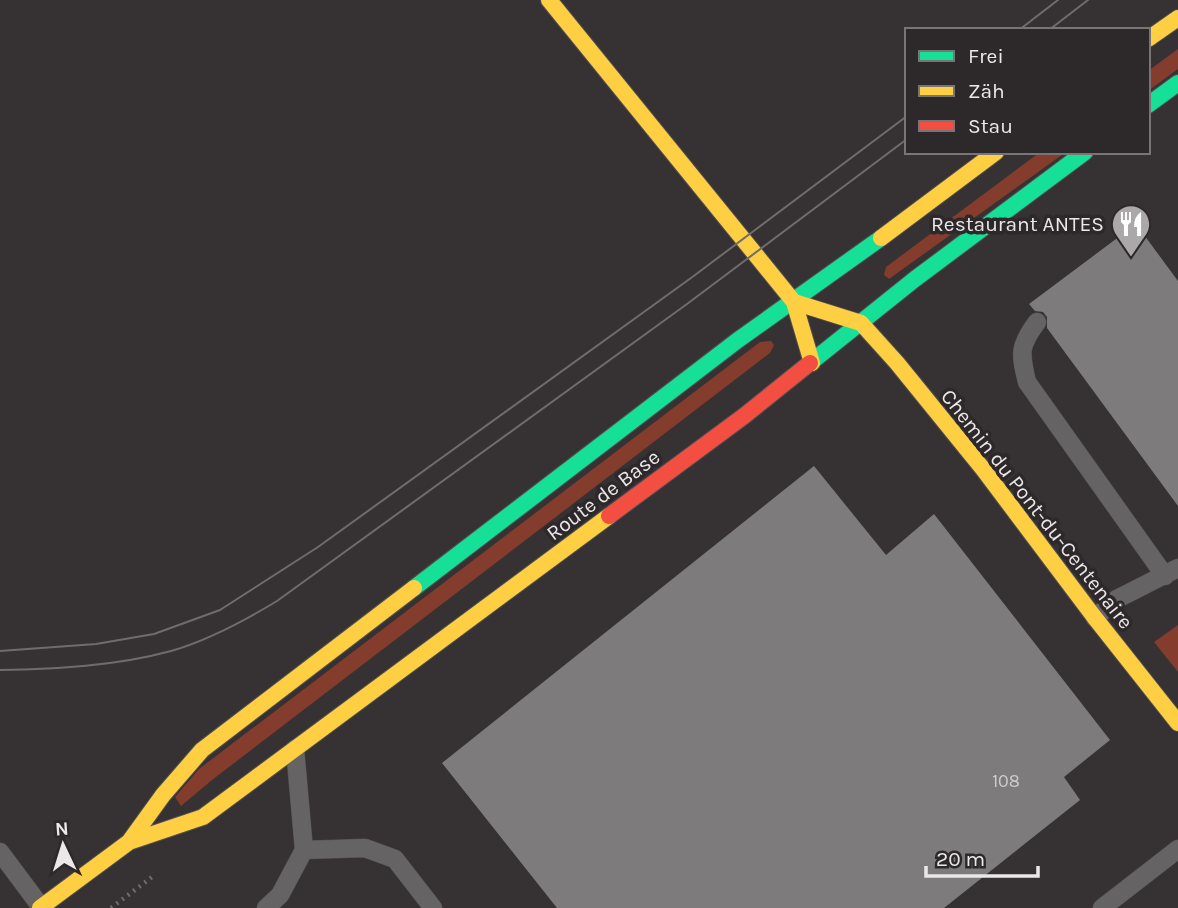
<svg xmlns="http://www.w3.org/2000/svg" width="1178" height="908" font-family="Karla,sans-serif">
<style>
.green{fill:#843c2d}
.building{fill:#7e7b7c}
.lines{fill:none;stroke-linecap:round;stroke-linejoin:round}
.lane-casing{stroke:#535052;stroke-width:19}
.fast-casing{stroke:#535052;stroke-width:18}
.slow-casing{stroke:#535052;stroke-width:18}
.jam-casing{stroke:#535052;stroke-width:18}
.path{stroke:#6d6b6c;stroke-width:4.5;stroke-dasharray:2 5;stroke-linecap:butt}
.lane{stroke:#666364;stroke-width:18}
.fast{stroke:#16e098;stroke-width:16}
.slow{stroke:#ffcf43;stroke-width:16}
.jam{stroke:#f24e42;stroke-width:16}
.tram{stroke:#6e6c6d;stroke-width:2}
.labels{text-anchor:middle;dominant-baseline:central;stroke-width:7;stroke-linejoin:round;paint-order:stroke}
.number-label{font-size:18px;fill:#d0cdce}
.poi-label{font-size:21px;fill:#ece8ea;stroke:#2d282a;text-anchor:end}
.street-label{font-size:21px;fill:#ece8ea;stroke:#2d282a}
</style>
<rect width="100%" height="100%" fill="#363234"/>
<path class="green" d="M 1178,49 L 1178,69 L 1148,91 L 1148,71 Z
M 1040,152 L 1066,152 L 889,279 L 884,275 L 886,267 Z
M 771,341 L 774,345 L 770,353 L 212,780 L 181,806 L 175,797 L 199,769 L 760,342 Z
M 1178,625 L 1178,672 L 1154,642 Z"/>
<path class="building" d="M 1136,224 L 1178,281 L 1178,506 L 1047,328 L 1047,317 L 1043,312 L 1035,311 L 1029,304 Z
M 814,466 L 886,555 L 934,514 L 1110,740 L 1064,777 L 1080,800 L 944,908 L 557,908 L 442,763 Z"/>
<g class="lines">
<g class="lane-casing">
<path id="lane" d="M 1037,322 C 1019,346 1020,353 1027,382 L 1165,576
M 1095,618 L 1115,600 L 1178,568
M 304,850 L 365,848 L 395,859 L 433,908
M 0,852 L 41,907
M 266,908 L 280,895 L 304,850 L 295,749
M 1102,908 L 1178,849"/>
</g>
<g class="fast-casing">
<path id="fast" d="M 1148,105 L 1178,83
M 810,363 L 915,279 L 1085,152
M 414,588 L 738,340 L 881,238"/>
</g>
<g class="slow-casing">
<path id="slow" d="M 549,0 L 794,302 L 812,363
M 1148,39 L 1178,18
M 881,238 L 996,152
M 794,302 L 861,323 L 897,363 L 983,469 L 1095,618 L 1178,723
M 129,842 L 203,817 L 609,516
M 40,908 L 129,842 L 163,795 L 202,750 L 414,588"/>
</g>
<g class="jam-casing">
<path id="jam" d="M 609,516 L 744,416 L 810,363"/>
</g>
<path class="path" d="M 111,908 L 152,877"/>
<use href="#lane" class="lane"/>
<use href="#fast" class="fast"/>
<use href="#slow" class="slow"/>
<use href="#jam" class="jam"/>
<path class="tram" d="M 1019,30 L 1058,0
M 1049,30 L 1088,0
M 0,651 L 96,644 L 154,634 L 220,610 L 318,547 L 691,278 L 907,116
M 0,670 C 56,669 116,666 171,651 C 209,640 244,621 277,601 L 687,304 L 907,139"/>
</g>
<defs>
<g id="restaurant-pin" transform="scale(2.0125)"><path d="M0 17L-7.5 6A9.5 9.5 0 1 1 7.5 6Z" fill="#aca8aa" stroke="#2d282a"/><path d="M-5-6h1v4h1v-4h1v4h1v-4h1v5L-1.5 .5V6h-2V.5L-5-1ZM5-6V6H3V1.5H1.5Q1.5-4 5-6Z" fill="#fff"/></g>
</defs>
<g fill-rule="evenodd">
<use href="#restaurant-pin" x="1131" y="224"/>
</g>
<g class="labels">
<g class="number-label">
<text x="1006" y="781">108</text>
</g>
<g class="poi-label">
<text x="1104" y="224">Restaurant ANTES</text>
</g>
<g class="street-label">
<text transform="translate(603 495) rotate(-37)">Route de Base</text>
<text transform="translate(1037 509) rotate(52)">Chemin du Pont-du-Centenaire</text>
</g>
</g>
<rect x="905" y="28" width="245" height="126" fill="#2d282a" stroke="#797577" stroke-width="2"/>
<rect x="919" y="51" width="35" height="10" fill="#16e098" stroke="#797577" stroke-width="2"/>
<text x="968" y="63" font-size="21" fill="#ece8ea">Frei</text>
<rect x="919" y="86" width="35" height="10" fill="#ffcf43" stroke="#797577" stroke-width="2"/>
<text x="968" y="98" font-size="21" fill="#ece8ea">Zäh</text>
<rect x="919" y="121" width="35" height="10" fill="#f24e42" stroke="#797577" stroke-width="2"/>
<text x="968" y="133" font-size="21" fill="#ece8ea">Stau</text>
<g transform="translate(63 845) rotate(356)" stroke="#2d282a" stroke-width="5" paint-order="stroke">
<path d="M0-5L12 26L0 18L-12 26Z" fill="#ece8ea"/>
<text y="-10" font-size="19" font-weight="bold" text-anchor="middle" fill="#ece8ea">N</text>
</g>
<path d="M926 866v10h112v-10" fill="none" stroke="#ece8ea" stroke-width="3.5"/>
<text x="936" y="866" font-size="21" fill="#ece8ea" stroke="#2d282a" stroke-width="5" paint-order="stroke">20 m</text>
</svg>
